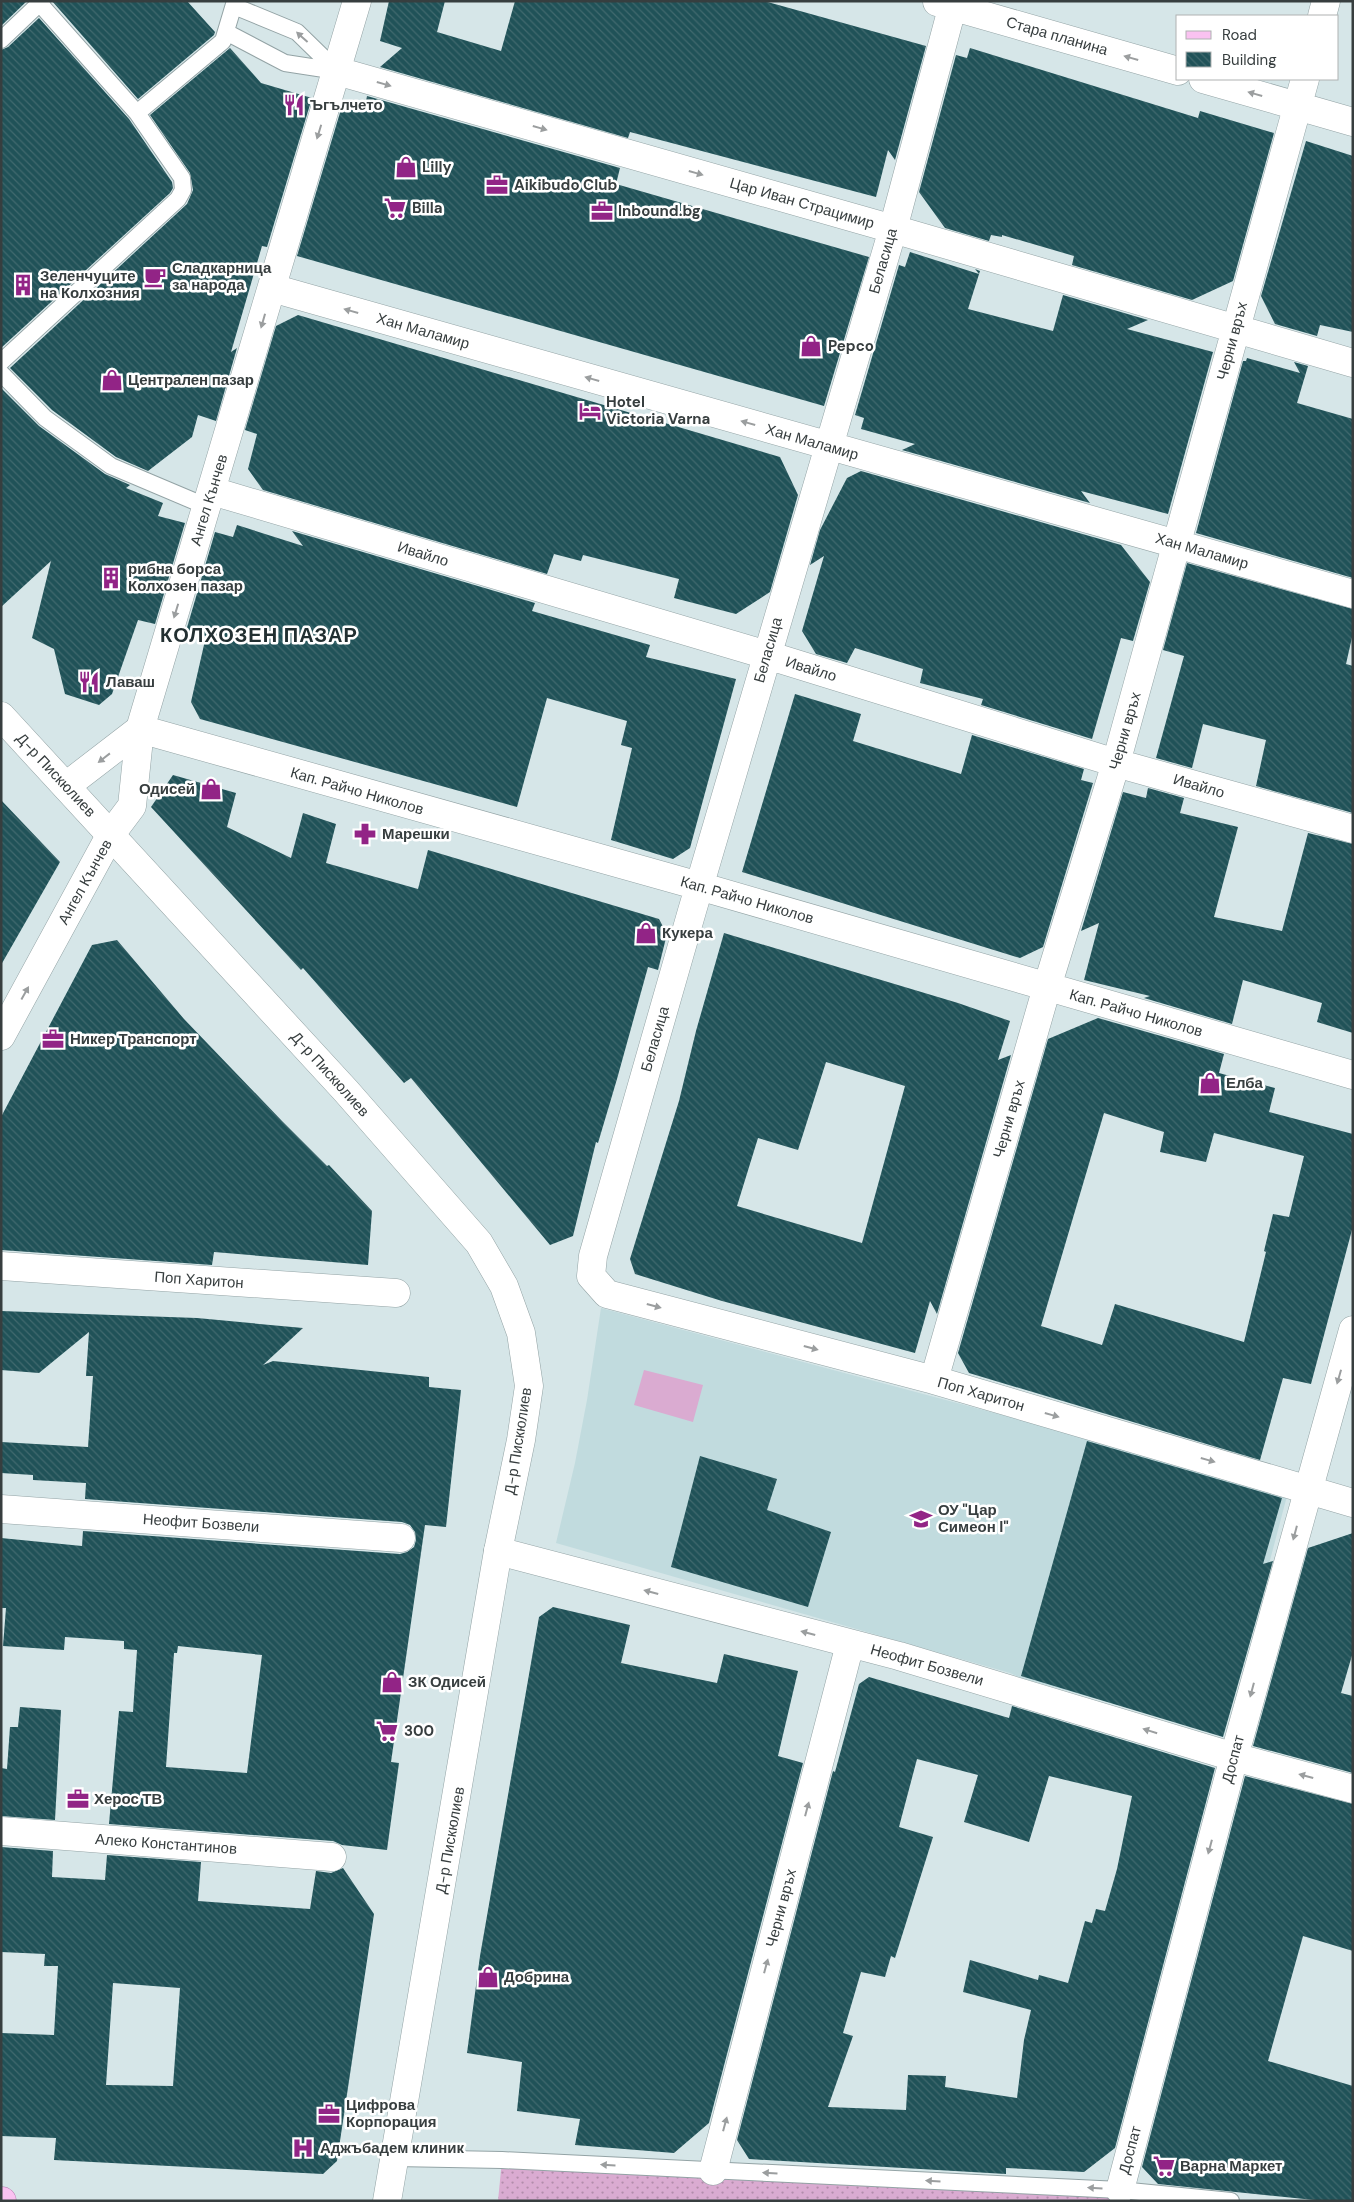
<svg xmlns="http://www.w3.org/2000/svg" width="1354" height="2202" font-family="'DM Sans',sans-serif">
<style>
.built{fill:#c1dbde}
.grass{fill:url(#grass-dots)}
.garden{fill:#daabd1}
.building{fill:url(#building-back-hatch);fill-rule:evenodd}
.lines{fill:none;stroke-linecap:round;stroke-linejoin:round}
.service-casing{stroke:#93a3a5;stroke-width:18}
.minor-casing{stroke:#93a3a5;stroke-width:29}
.tertiary-casing{stroke:#93a3a5;stroke-width:29}
.primary-casing{stroke:#b479ad;stroke-width:29}
.service{stroke:#fff;stroke-width:16}
.minor{stroke:#fff;stroke-width:28}
.tertiary{stroke:#fff;stroke-width:28}
.primary{stroke:#fac2f1;stroke-width:28}
.oneway{fill:#9b9e9f}
.labels{text-anchor:middle;dominant-baseline:central;stroke-width:5;stroke-linejoin:round;paint-order:stroke}
.street-label{font-size:15px;fill:#373e3f;stroke:#fff}
.poi-label{font-size:15px;font-weight:bold;fill:#373e3f;stroke:#fff;text-anchor:start}
.district-label{font-size:20px;font-weight:bold;letter-spacing:1px;fill:#222f31;stroke:#fff}
</style>
<defs>
<pattern id="grass-dots" width="8" height="8" patternUnits="userSpaceOnUse" patternTransform="scale(1.25)"><rect width="8" height="8" fill="#daabd1"/><path d="M2 2h.1M6 6h.1" fill="none" stroke="#b28dab" stroke-width="1.8" stroke-linecap="round"/></pattern>
<pattern id="building-back-hatch" width="6" height="6" patternUnits="userSpaceOnUse" patternTransform="scale(1.25)"><rect width="6" height="6" fill="#205258"/><path d="M-1 5l2 2M0 0l6 6M5-1l2 2" fill="none" stroke="#41696e"/></pattern>
</defs>
<rect width="100%" height="100%" fill="#d6e6e8"/>
<path class="built" d="M 601,1308 L 1088,1438 L 1287,1496 L 1224,1734 L 1021,1678 L 1010,1673 L 556,1543 L 575,1463 L 587,1400 Z"/>
<path class="grass" d="M 502,2160 L 1231,2201 L 498,2201 Z"/>
<path class="garden" d="M 644,1370 L 703,1385 L 693,1422 L 634,1405 Z"/>
<path class="building" d="M 1,1 L 27,1 L 1,26 Z
M 52,1 L 187,1 L 215,32 L 214,35 L 138,99 Z
M 389,1 L 445,1 L 437,32 L 501,51 L 515,1 L 764,1 L 926,46 L 895,160 L 888,150 L 876,197 L 630,132 L 628,138 L 380,67 L 402,48 L 380,41 Z
M 39,18 L 129,119 L 172,182 L 173,188 L 170,193 L 1,348 L 1,50 L 8,47 Z
M 230,48 L 261,83 L 312,98 L 267,247 L 262,246 L 231,352 L 237,348 L 216,421 L 198,415 L 192,437 L 148,471 L 116,457 L 52,410 L 10,368 L 187,204 L 193,190 L 190,173 L 150,115 Z
M 970,48 L 1198,118 L 1200,111 L 1274,133 L 1233,281 L 1192,300 L 1072,265 L 1074,256 L 1002,235 L 1002,237 L 991,235 L 989,241 L 945,228 L 919,192 L 956,55 L 967,58 Z
M 367,96 L 620,168 L 616,184 L 869,257 L 824,406 L 297,256 L 342,106 L 364,112 Z
M 1306,141 L 1353,156 L 1353,332 L 1320,325 L 1317,336 L 1275,324 L 1261,296 Z
M 910,252 L 979,274 L 975,269 L 980,271 L 968,309 L 1053,331 L 1063,295 L 1148,320 L 1127,329 L 1213,352 L 1168,514 L 1081,491 L 1090,503 L 902,450 L 915,444 L 861,429 L 864,418 L 855,415 L 899,265 L 905,267 Z
M 298,315 L 780,457 L 798,495 L 770,592 L 736,614 L 674,598 L 679,579 L 583,555 L 581,561 L 554,554 L 547,574 L 263,490 L 248,469 L 257,434 L 245,430 L 276,326 Z
M 1247,358 L 1300,373 L 1294,362 L 1308,366 L 1297,403 L 1353,419 L 1353,578 L 1196,533 L 1243,361 L 1246,361 Z
M 1,388 L 39,426 L 105,474 L 130,485 L 126,488 L 163,503 L 158,516 L 185,523 L 155,624 L 138,620 L 112,694 L 99,705 L 65,694 L 54,649 L 32,638 L 51,561 L 1,607 Z
M 861,471 L 1121,545 L 1150,582 L 1133,641 L 1121,638 L 1092,739 L 981,705 L 983,699 L 920,683 L 923,669 L 855,648 L 847,663 L 816,654 L 802,631 L 824,556 L 810,565 L 820,530 L 847,478 Z
M 237,525 L 303,546 L 292,531 L 535,603 L 532,611 L 650,645 L 646,657 L 736,679 L 690,848 L 673,859 L 611,840 L 632,748 L 621,745 L 627,721 L 547,698 L 517,807 L 200,719 L 191,702 L 206,636 L 186,631 L 215,532 L 233,537 Z
M 1187,563 L 1353,609 L 1353,633 L 1346,664 L 1353,666 L 1353,813 L 1256,786 L 1266,740 L 1203,724 L 1192,768 L 1156,758 L 1184,656 L 1163,650 Z
M 795,694 L 861,714 L 853,741 L 961,774 L 972,735 L 1084,769 L 1081,780 L 1093,783 L 1043,947 L 1020,958 L 742,872 Z
M 173,775 L 236,793 L 227,827 L 291,858 L 303,813 L 336,824 L 326,863 L 418,889 L 428,850 L 659,919 L 667,934 L 658,970 L 648,967 L 617,1079 L 598,1143 L 596,1142 L 573,1236 L 550,1245 L 411,1078 L 404,1083 L 303,968 L 301,970 L 151,807 Z
M 1148,788 L 1184,798 L 1180,813 L 1238,827 L 1214,917 L 1282,931 L 1308,833 L 1353,844 L 1353,1033 L 1317,1022 L 1322,1003 L 1243,980 L 1232,1024 L 1144,998 L 1150,996 L 1084,980 L 1099,923 L 1081,931 L 1123,792 L 1146,798 Z
M 1,800 L 60,862 L 1,965 Z
M 724,933 L 958,1003 L 1010,1021 L 998,1060 L 1011,1055 L 937,1314 L 930,1301 L 915,1353 L 722,1301 L 635,1274 L 630,1259 L 679,1101 L 696,1031 ZM 826,1062 L 905,1086 L 862,1243 L 737,1206 L 758,1138 L 798,1150 Z
M 117,940 L 184,1019 L 282,1121 L 327,1166 L 329,1165 L 372,1211 L 368,1265 L 214,1252 L 212,1265 L 1,1250 L 1,1117 L 92,945 Z
M 1098,1018 L 1224,1054 L 1219,1073 L 1275,1088 L 1269,1112 L 1353,1134 L 1353,1226 L 1311,1384 L 1283,1378 L 1260,1460 L 969,1373 L 958,1353 L 1048,1039 ZM 1104,1113 L 1164,1132 L 1160,1152 L 1206,1162 L 1214,1133 L 1304,1156 L 1289,1217 L 1273,1214 L 1264,1251 L 1266,1252 L 1244,1342 L 1115,1304 L 1102,1345 L 1041,1326 Z
M 1,1311 L 197,1318 L 303,1328 L 263,1365 L 273,1361 L 429,1377 L 429,1387 L 461,1390 L 446,1527 L 425,1525 L 391,1762 L 399,1763 L 387,1850 L 342,1845 L 333,1841 L 109,1824 L 119,1711 L 133,1712 L 137,1650 L 124,1649 L 124,1641 L 65,1637 L 64,1650 L 3,1646 L 6,1608 L 1,1608 L 1,1538 L 82,1546 L 83,1531 L 400,1554 L 407,1552 L 414,1547 L 416,1540 L 415,1532 L 410,1525 L 402,1522 L 85,1499 L 86,1483 L 33,1480 L 33,1475 L 1,1473 L 1,1442 L 88,1447 L 93,1376 L 86,1376 L 89,1332 L 39,1373 L 1,1370 ZM 178,1646 L 262,1655 L 247,1773 L 166,1767 L 174,1653 L 177,1653 Z
M 1087,1441 L 1282,1498 L 1263,1564 L 1273,1561 L 1223,1737 L 1021,1676 Z
M 700,1456 L 777,1479 L 767,1510 L 831,1532 L 808,1607 L 671,1567 Z
M 1353,1533 L 1353,1652 L 1341,1693 L 1353,1696 L 1353,1773 L 1253,1746 L 1308,1548 Z
M 553,1607 L 630,1625 L 621,1663 L 717,1683 L 724,1654 L 798,1671 L 778,1756 L 803,1763 L 709,2123 L 674,2153 L 575,2145 L 580,2119 L 517,2111 L 522,2062 L 467,2053 L 480,1956 L 539,1617 Z
M 869,1677 L 1009,1718 L 1012,1706 L 1215,1768 L 1115,2148 L 1084,2172 L 1006,2168 L 1006,2174 L 749,2159 L 737,2140 L 833,1771 L 835,1772 L 859,1684 ZM 917,1759 L 978,1775 L 964,1822 L 1029,1842 L 1049,1776 L 1132,1796 L 1117,1869 L 1105,1911 L 1096,1909 L 1092,1923 L 1085,1921 L 1068,1983 L 1039,1975 L 1038,1980 L 970,1960 L 963,1992 L 1031,2010 L 1024,2040 L 1017,2098 L 945,2087 L 946,2076 L 908,2075 L 906,2110 L 828,2107 L 853,2036 L 843,2033 L 861,1972 L 885,1977 L 891,1956 L 895,1958 L 933,1837 L 899,1827 Z
M 20,1707 L 61,1710 L 55,1820 L 1,1816 L 1,1768 L 7,1769 L 10,1727 L 18,1727 Z
M 1245,1776 L 1353,1804 L 1353,1951 L 1303,1936 L 1268,2061 L 1353,2086 L 1353,2201 L 1324,2201 L 1158,2184 L 1142,2167 Z
M 1,1847 L 53,1851 L 52,1877 L 105,1880 L 107,1855 L 201,1862 L 198,1901 L 310,1909 L 316,1871 L 331,1873 L 343,1868 L 374,1914 L 337,2161 L 323,2174 L 54,2160 L 56,2138 L 1,2136 L 1,2033 L 54,2035 L 58,1966 L 44,1966 L 45,1954 L 1,1952 ZM 113,1983 L 180,1988 L 173,2086 L 106,2085 Z"/>
<g class="lines">
<g class="service-casing">
<path id="service" d="M 40,4 L 137,113
M 234,6 L 297,32 L 337,71
M 226,32 L 285,63 L 337,71
M 1,40 L 42,1
M 1,362 L 178,199 L 183,190 L 182,178 L 137,113 L 223,41 L 235,1
M 1,373 L 45,418 L 111,466 L 208,507
M 395,2158 L 502,2160 L 1120,2190 L 1231,2201"/>
</g>
<g class="minor-casing">
<path id="minor" d="M 954,1 L 893,229 L 692,911 L 593,1256 L 591,1276 L 607,1294 L 934,1380 L 1353,1503
M 937,2 L 1178,71
M 1322,16 L 1326,1
M 337,71 L 893,229 L 1353,363
M 1203,79 L 1353,122
M 272,288 L 1353,594
M 212,491 L 767,655 L 1116,763 L 1353,829
M 140,729 L 699,886 L 1353,1075
M 66,786 L 140,729
M 1,1036 L 111,834 L 132,806 L 140,729 L 357,1
M 1,1266 L 396,1293
M 934,1380 L 1047,987 L 1116,763 L 1305,79
M 1,1509 L 401,1538
M 498,1551 L 899,1656 L 1234,1757 L 1353,1789
M 1,1831 L 332,1857
M 713,2171 L 850,1644
M 1120,2190 L 1234,1757 L 1353,1330"/>
</g>
<g class="tertiary-casing">
<path id="tertiary" d="M 1,716 L 346,1091 L 479,1243 L 504,1286 L 521,1333 L 529,1386 L 521,1440 L 498,1551 L 387,2201"/>
</g>
<g class="primary-casing">
<path id="primary" d="M 1,2201 L 2,2201"/>
</g>
<use href="#service" class="service"/>
<use href="#minor" class="minor"/>
<use href="#tertiary" class="tertiary"/>
<use href="#primary" class="primary"/>
</g>
<defs><path id="oneway-solid" d="M-6-.8H1V-3.2L6.5 0L1 3.2V.8H-6Z" transform="scale(1.25)"/></defs>
<g class="oneway">
<use href="#oneway-solid" transform="translate(302 37) rotate(-138)"/>
<use href="#oneway-solid" transform="translate(1131 58) rotate(-164)"/>
<use href="#oneway-solid" transform="translate(384 84) rotate(16)"/>
<use href="#oneway-solid" transform="translate(1255 94) rotate(-164)"/>
<use href="#oneway-solid" transform="translate(540 128) rotate(16)"/>
<use href="#oneway-solid" transform="translate(319 132) rotate(107)"/>
<use href="#oneway-solid" transform="translate(696 173) rotate(16)"/>
<use href="#oneway-solid" transform="translate(351 311) rotate(-164)"/>
<use href="#oneway-solid" transform="translate(263 321) rotate(106)"/>
<use href="#oneway-solid" transform="translate(592 379) rotate(-164)"/>
<use href="#oneway-solid" transform="translate(748 423) rotate(-164)"/>
<use href="#oneway-solid" transform="translate(176 611) rotate(107)"/>
<use href="#oneway-solid" transform="translate(104 758) rotate(142)"/>
<use href="#oneway-solid" transform="translate(25 993) rotate(-61)"/>
<use href="#oneway-solid" transform="translate(654 1306) rotate(15)"/>
<use href="#oneway-solid" transform="translate(811 1348) rotate(15)"/>
<use href="#oneway-solid" transform="translate(1339 1377) rotate(106)"/>
<use href="#oneway-solid" transform="translate(1052 1415) rotate(16)"/>
<use href="#oneway-solid" transform="translate(1208 1460) rotate(16)"/>
<use href="#oneway-solid" transform="translate(1295 1533) rotate(105)"/>
<use href="#oneway-solid" transform="translate(651 1592) rotate(-165)"/>
<use href="#oneway-solid" transform="translate(808 1633) rotate(-165)"/>
<use href="#oneway-solid" transform="translate(1252 1690) rotate(105)"/>
<use href="#oneway-solid" transform="translate(1150 1731) rotate(-163)"/>
<use href="#oneway-solid" transform="translate(1306 1776) rotate(-165)"/>
<use href="#oneway-solid" transform="translate(807 1809) rotate(-75)"/>
<use href="#oneway-solid" transform="translate(1210 1847) rotate(105)"/>
<use href="#oneway-solid" transform="translate(766 1966) rotate(-75)"/>
<use href="#oneway-solid" transform="translate(725 2124) rotate(-75)"/>
<use href="#oneway-solid" transform="translate(608 2165) rotate(-177)"/>
<use href="#oneway-solid" transform="translate(770 2173) rotate(-177)"/>
<use href="#oneway-solid" transform="translate(933 2181) rotate(-177)"/>
<use href="#oneway-solid" transform="translate(1095 2188) rotate(-177)"/>
</g>
<defs>
<g id="restaurant-bare" transform="scale(1.725)"><path d="M-5-6h1v4h1v-4h1v4h1v-4h1v5L-1.5 .5V6h-2V.5L-5-1ZM5-6V6H3V1.5H1.5Q1.5-4 5-6Z" fill="#922486" stroke="#fff" stroke-width="2.5" paint-order="stroke"/></g>
<g id="shop-bare" transform="scale(1.725)"><path d="M-5-2.5h2.3a2.7 3.5 0 0 1 5.4 0H5L5.5 6h-11ZM-1.5-2.5h3a1.5 2.3 0 0 0-3 0Z" fill="#922486" stroke="#fff" stroke-width="2.5" paint-order="stroke"/></g>
<g id="office-bare" transform="scale(1.725)"><path d="M-6-3h4V-5.5h4V-3h4V5H-6ZM-1-4.5V-3h2v-1.5ZM-6 0V1H6V0Z" fill="#922486" stroke="#fff" stroke-width="2.5" paint-order="stroke"/></g>
<g id="supermarket-bare" transform="scale(1.725)"><path d="M-6-5.5h2.5l.6 2H6L4.5 2H-2.5L-4.4-4H-6ZM-1.5 3.2a1.3 1.3 0 1 0 .1 0ZM3 3.2a1.3 1.3 0 1 0 .1 0Z" fill="#922486" stroke="#fff" stroke-width="2.5" paint-order="stroke"/></g>
<g id="cafe-bare" transform="scale(1.725)"><path d="M-5.5-4.5H6V0H3Q3 3.5 0 3.5H-2.5Q-5.5 3.5-5.5 0ZM3-3.2v2h1.7v-2ZM-6 4.5H4V6H-6Z" fill="#922486" stroke="#fff" stroke-width="2.5" paint-order="stroke"/></g>
<g id="building-bare" transform="scale(1.725)"><path d="M-4-6H4V6H1V3H-1V6H-4ZM-2.5-4.3h1.7v1.8h-1.7ZM.8-4.3h1.7v1.8H.8ZM-2.5-1h1.7V.8h-1.7ZM.8-1h1.7V.8H.8Z" fill="#922486" stroke="#fff" stroke-width="2.5" paint-order="stroke"/></g>
<g id="hotel-bare" transform="scale(1.725)"><path d="M-6-4.5h1.5V1H6V5H4.5V3h-9V5H-6ZM-4 0a1.8 1.8 0 1 1 3.6 0ZM.5 0V-2.5h3Q6-2.5 6 0Z" fill="#922486" stroke="#fff" stroke-width="2.5" paint-order="stroke"/></g>
<g id="pharmacy-bare" transform="scale(1.725)"><path d="M-2-6h4v4h4v4h-4v4h-4v-4h-4v-4h4Z" fill="#922486" stroke="#fff" stroke-width="2.5" paint-order="stroke"/></g>
<g id="school-bare" transform="scale(1.725)"><path d="M0-5L7-2L0 1L-7-2ZM-4 1L0 2.5L4 1V4Q0 6-4 4Z" fill="#922486" stroke="#fff" stroke-width="2.5" paint-order="stroke"/></g>
<g id="hospital-bare" transform="scale(1.725)"><path d="M-5-5h3v3.5h4V-5h3V5h-3V1.5h-4V5h-3Z" fill="#922486" stroke="#fff" stroke-width="2.5" paint-order="stroke"/></g>
</defs>
<g fill-rule="evenodd">
<use href="#restaurant-bare" x="294" y="105"/>
<use href="#shop-bare" x="406" y="167"/>
<use href="#office-bare" x="497" y="185"/>
<use href="#supermarket-bare" x="395" y="208"/>
<use href="#office-bare" x="602" y="211"/>
<use href="#cafe-bare" x="155" y="277"/>
<use href="#building-bare" x="23" y="285"/>
<use href="#shop-bare" x="811" y="346"/>
<use href="#shop-bare" x="112" y="380"/>
<use href="#hotel-bare" x="590" y="411"/>
<use href="#building-bare" x="111" y="578"/>
<use href="#restaurant-bare" x="89" y="682"/>
<use href="#shop-bare" x="211" y="789"/>
<use href="#pharmacy-bare" x="365" y="834"/>
<use href="#shop-bare" x="646" y="933"/>
<use href="#office-bare" x="53" y="1039"/>
<use href="#shop-bare" x="1210" y="1083"/>
<use href="#school-bare" x="921" y="1519"/>
<use href="#shop-bare" x="392" y="1682"/>
<use href="#supermarket-bare" x="387" y="1731"/>
<use href="#office-bare" x="78" y="1799"/>
<use href="#shop-bare" x="488" y="1977"/>
<use href="#office-bare" x="329" y="2114"/>
<use href="#hospital-bare" x="303" y="2148"/>
<use href="#supermarket-bare" x="1164" y="2166"/>
</g>
<g class="labels">
<g class="street-label">
<text transform="translate(1057 36) rotate(16)">Стара планина</text>
<text transform="translate(802 203) rotate(16)">Цар Иван Страцимир</text>
<text transform="translate(883 261) rotate(-74)">Беласица</text>
<text transform="translate(423 331) rotate(16)">Хан Маламир</text>
<text transform="translate(1232 341) rotate(-75)">Черни връх</text>
<text transform="translate(812 442) rotate(16)">Хан Маламир</text>
<text transform="translate(209 500) rotate(-73)">Ангел Кънчев</text>
<text transform="translate(1202 551) rotate(16)">Хан Маламир</text>
<text transform="translate(423 554) rotate(17)">Ивайло</text>
<text transform="translate(768 650) rotate(-74)">Беласица</text>
<text transform="translate(811 669) rotate(17)">Ивайло</text>
<text transform="translate(1125 731) rotate(-74)">Черни връх</text>
<text transform="translate(56 775) rotate(47)">Д-р Пискюлиев</text>
<text transform="translate(1199 786) rotate(16)">Ивайло</text>
<text transform="translate(357 791) rotate(16)">Кап. Райчо Николов</text>
<text transform="translate(85 882) rotate(-61)">Ангел Кънчев</text>
<text transform="translate(747 900) rotate(16)">Кап. Райчо Николов</text>
<text transform="translate(1136 1013) rotate(16)">Кап. Райчо Николов</text>
<text transform="translate(655 1039) rotate(-74)">Беласица</text>
<text transform="translate(330 1074) rotate(48)">Д-р Пискюлиев</text>
<text transform="translate(1009 1119) rotate(-74)">Черни връх</text>
<text transform="translate(199 1280) rotate(4)">Поп Харитон</text>
<text transform="translate(981 1394) rotate(16)">Поп Харитон</text>
<text transform="translate(518 1441) rotate(-81)">Д-р Пискюлиев</text>
<text transform="translate(201 1523) rotate(4)">Неофит Бозвели</text>
<text transform="translate(927 1665) rotate(16)">Неофит Бозвели</text>
<text transform="translate(1233 1759) rotate(-75)">Доспат</text>
<text transform="translate(450 1840) rotate(-80)">Д-р Пискюлиев</text>
<text transform="translate(166 1844) rotate(4)">Алеко Константинов</text>
<text transform="translate(781 1908) rotate(-75)">Черни връх</text>
<text transform="translate(1130 2150) rotate(-75)">Доспат</text>
</g>
<g class="poi-label">
<text x="310" y="105">Ъгълчето</text>
<text x="422" y="167">Lilly</text>
<text x="514" y="185">Aikibudo Club</text>
<text x="412" y="208">Billa</text>
<text x="618" y="211">Inbound.bg</text>
<text x="172" y="268">Сладкарница<tspan x="172" dy="17">за народа</tspan></text>
<text x="40" y="276">Зеленчуците<tspan x="40" dy="17">на Колхозния</tspan></text>
<text x="828" y="346">Pepco</text>
<text x="128" y="380">Централен пазар</text>
<text x="606" y="402">Hotel<tspan x="606" dy="17">Victoria Varna</tspan></text>
<text x="128" y="569">рибна борса<tspan x="128" dy="17">Колхозен пазар</tspan></text>
<text x="106" y="682">Лаваш</text>
<text x="195" y="789" text-anchor="end">Одисей</text>
<text x="382" y="834">Марешки</text>
<text x="662" y="933">Кукера</text>
<text x="70" y="1039">Никер Транспорт</text>
<text x="1226" y="1083">Елба</text>
<text x="938" y="1510">ОУ "Цар<tspan x="938" dy="17">Симеон I"</tspan></text>
<text x="408" y="1682">ЗК Одисей</text>
<text x="404" y="1731">300</text>
<text x="94" y="1799">Херос ТВ</text>
<text x="504" y="1977">Добрина</text>
<text x="346" y="2105">Цифрова<tspan x="346" dy="17">Корпорация</tspan></text>
<text x="320" y="2148">Аджъбадем клиник</text>
<text x="1180" y="2166">Варна Маркет</text>
</g>
<g class="district-label">
<text x="259" y="635">КОЛХОЗЕН ПАЗАР</text>
</g>
</g>
<rect width="1354" height="2202" fill="none" stroke="#373e3f" stroke-width="5"/>
<rect x="1176" y="15" width="162" height="65" fill="#ffffff" stroke="#afb2b2"/>
<rect x="1186" y="31" width="25" height="8" fill="#fac2f1" stroke="#afb2b2"/>
<text x="1222" y="40" font-size="15" fill="#373e3f">Road</text>
<rect x="1186" y="52" width="25" height="15" fill="url(#building-back-hatch)" stroke="#afb2b2"/>
<text x="1222" y="65" font-size="15" fill="#373e3f">Building</text>
</svg>
